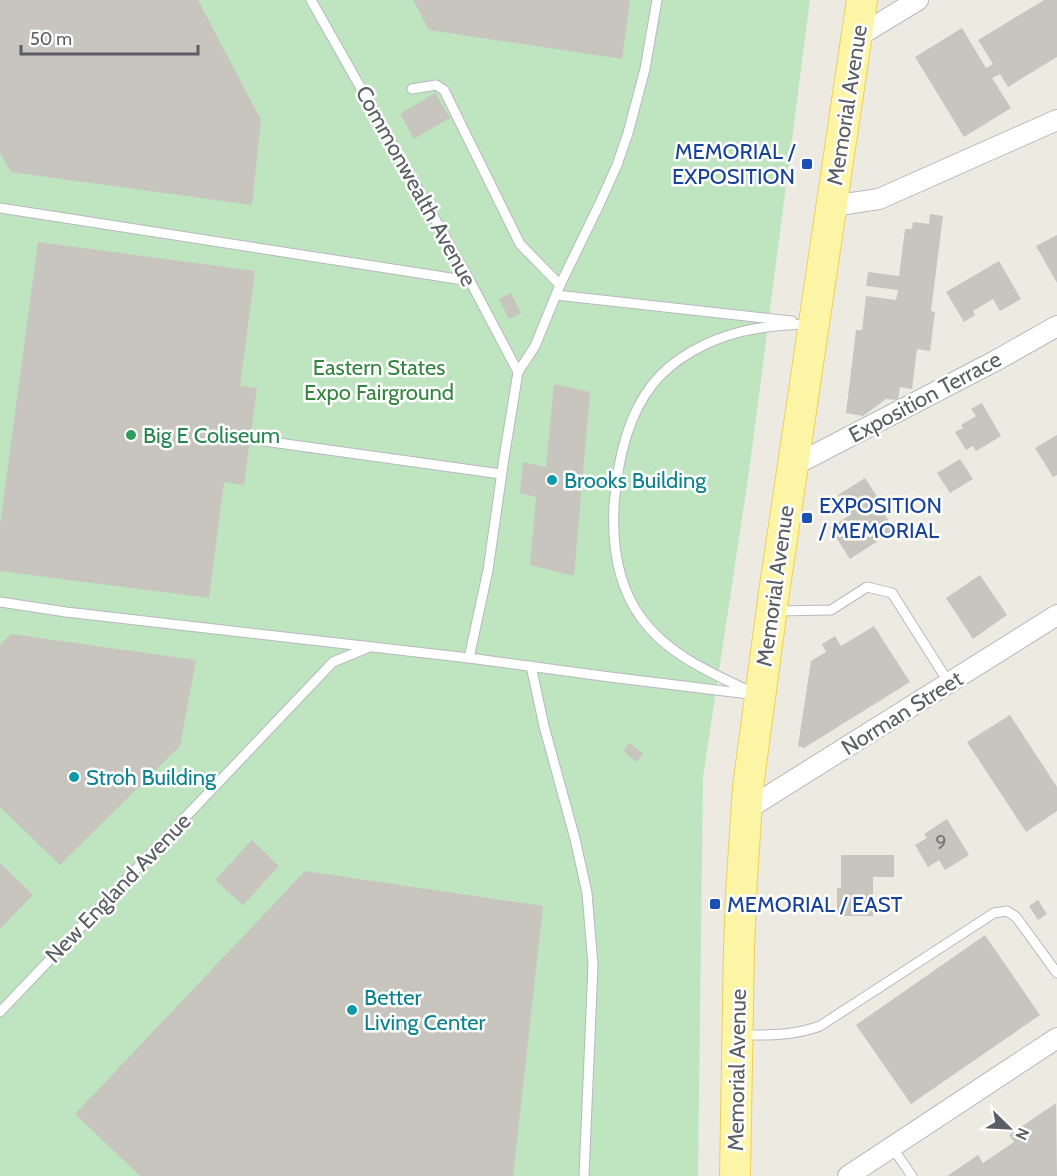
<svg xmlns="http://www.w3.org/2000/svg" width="1057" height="1176" viewBox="0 0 1057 1176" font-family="Cabin,sans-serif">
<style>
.green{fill:#bee4c0}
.building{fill:#c8c5bf}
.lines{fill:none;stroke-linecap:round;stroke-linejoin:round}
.lane-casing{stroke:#b7b9be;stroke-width:11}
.street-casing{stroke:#b7b9be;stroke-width:22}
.primary-casing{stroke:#eecf59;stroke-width:32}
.lane{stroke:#fff;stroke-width:9}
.street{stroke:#fff;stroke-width:20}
.primary{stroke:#fdf5a6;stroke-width:30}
.transit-dot{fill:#1a4fb4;stroke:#fff;stroke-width:2}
.leisure-dot{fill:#2e9e5b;stroke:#fff;stroke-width:2}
.culture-dot{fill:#0f9aa8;stroke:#fff;stroke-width:2}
.labels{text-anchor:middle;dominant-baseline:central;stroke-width:5;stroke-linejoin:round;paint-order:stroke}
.number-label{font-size:20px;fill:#767779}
.street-label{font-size:22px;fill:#5a5d62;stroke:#fff}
.transit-label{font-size:22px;fill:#164399;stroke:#fff;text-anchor:start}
.park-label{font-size:22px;fill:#368440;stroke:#fff}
.leisure-label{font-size:22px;fill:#27864d;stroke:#fff;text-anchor:start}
.culture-label{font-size:22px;fill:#0d838f;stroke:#fff;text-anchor:start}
</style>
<rect width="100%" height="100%" fill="#edebe1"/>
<polygon class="green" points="0,0 810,0 749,472 703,777 698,1176 0,1176"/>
<g class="building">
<polygon points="0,0 198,0 261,120 252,205 11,172 0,153"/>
<polygon points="413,0 630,0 622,59 429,30"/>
<polygon points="1044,0 1057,0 1057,57 1008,87 1000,74 992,78 1011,108 964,137 915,57 962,28 986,68 993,64 978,40"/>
<polygon points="435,93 450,118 414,139 400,114"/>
<polygon points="930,214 943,216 931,311 935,312 930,351 917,349 912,389 900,387 898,400 886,399 863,416 846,413 856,330 862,330 866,296 896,300 898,290 866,286 868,272 899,276 905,229 912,229 913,222 929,224"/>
<polygon points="1057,235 1057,283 1036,246"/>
<polygon points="38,242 255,271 240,386 257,388 244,485 224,482 209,598 0,571 0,525"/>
<polygon points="999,261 1021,299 1000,311 993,299 973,311 975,315 964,322 946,292"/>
<polygon points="511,293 521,313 509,319 499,299"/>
<polygon points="554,384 590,392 574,576 530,565 536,497 520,493 523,462 546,467"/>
<polygon points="982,403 1001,436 976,451 973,446 966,450 955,432 963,428 961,425 976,416 971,409"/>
<polygon points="1057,435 1057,475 1053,477 1035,448"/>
<polygon points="960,459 973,479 950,493 937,473"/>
<polygon points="865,478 878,498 875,500 895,530 850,559 830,528 850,515 838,495"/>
<polygon points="980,575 1007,615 973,639 946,598"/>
<polygon points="874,626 910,682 804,748 798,746 811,661 826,652 822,644 835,636 841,646"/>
<polygon points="11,634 196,660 180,746 60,865 0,807 0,645"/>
<polygon points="1010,715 1057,787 1057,811 1026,832 967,742"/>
<polygon points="629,743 643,754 637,762 623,751"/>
<polygon points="947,819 969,855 945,870 939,860 928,867 915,845 927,838 924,834"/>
<polygon points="252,840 279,866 243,905 215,880"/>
<polygon points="841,855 894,855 894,877 873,877 873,916 837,916 837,888 841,888"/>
<polygon points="0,863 33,895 0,929"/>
<polygon points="305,871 543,906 513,1176 140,1176 75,1114"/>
<polygon points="1038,900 1047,914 1038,920 1029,906"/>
<polygon points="985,935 1040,1015 911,1104 856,1025"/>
<polygon points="1056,1103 1057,1176 947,1176 978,1155 983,1163 1014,1142 1009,1135"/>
</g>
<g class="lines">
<defs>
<g id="lane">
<polyline points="311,0 470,281 518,372"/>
<polyline points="412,89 436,85 444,90 520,244 560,285"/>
<polyline points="0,208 470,281"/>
<polyline points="556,295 792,321"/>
<polyline points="264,441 501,474"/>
<polyline points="0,602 66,612 469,658 610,677 757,695"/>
<polyline points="777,611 831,610 867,587 892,593 949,683"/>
<polyline points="469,658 488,570 504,458 518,372 535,346 560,285 599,205 617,165 628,133 645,69 657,0"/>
<polyline points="531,666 544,726 575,839 587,893 593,965 584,1176"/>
<path d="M751 692C712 673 668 655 642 619 618 587 612 545 614 506 617 465 626 418 652 385 673 358 708 340 740 332 763 326 786 325 808 324"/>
<polyline points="0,1012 333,662 367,648"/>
<path d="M740 1035C769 1035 793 1036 820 1026L994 913 1007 911 1016 917 1057 973"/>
<polyline points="892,1147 912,1176"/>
</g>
<g id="street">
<polyline points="857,37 918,0"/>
<polyline points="832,206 879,199 1057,120"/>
<polyline points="793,466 997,360 1057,326"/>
<polyline points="746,810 1057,615"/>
<polyline points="848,1176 1057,1038"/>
</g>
<polyline id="primary" points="735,1176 739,949 741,894 748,787 774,593 862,0"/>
</defs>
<use href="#lane" class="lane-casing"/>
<use href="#street" class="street-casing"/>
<use href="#primary" class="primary-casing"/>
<use href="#lane" class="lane"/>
<use href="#street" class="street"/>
<use href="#primary" class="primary"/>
</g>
<g class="transit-dot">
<rect x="801" y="158" width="12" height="12" rx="3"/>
<rect x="801" y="512" width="12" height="12" rx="3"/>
<rect x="709" y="898" width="12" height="12" rx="3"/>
</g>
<circle class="leisure-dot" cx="131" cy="435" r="6"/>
<g class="culture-dot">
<circle cx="552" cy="480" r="6"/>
<circle cx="74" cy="777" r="6"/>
<circle cx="352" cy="1010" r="6"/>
</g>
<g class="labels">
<g class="number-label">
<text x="941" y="842">9</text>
</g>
<g class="street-label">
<text transform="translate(847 105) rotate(-81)">Memorial Avenue</text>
<text transform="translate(416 186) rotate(61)">Commonwealth Avenue</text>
<text transform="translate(925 397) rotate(-28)">Exposition Terrace</text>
<text transform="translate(775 586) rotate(-82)">Memorial Avenue</text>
<text transform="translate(902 713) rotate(-32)">Norman Street</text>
<text transform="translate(118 888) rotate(-46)">New England Avenue</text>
<text transform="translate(737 1070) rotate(-89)">Memorial Avenue</text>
</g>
<g class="transit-label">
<text x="795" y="151" text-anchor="end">MEMORIAL /<tspan x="795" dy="25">EXPOSITION</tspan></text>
<text x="819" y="505">EXPOSITION<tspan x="819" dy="25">/ MEMORIAL</tspan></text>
<text x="727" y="904">MEMORIAL / EAST</text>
</g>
<g class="park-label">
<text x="379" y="367">Eastern States<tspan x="379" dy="25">Expo Fairground</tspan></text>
</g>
<g class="leisure-label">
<text x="143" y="435">Big E Coliseum</text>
</g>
<g class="culture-label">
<text x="564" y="480">Brooks Building</text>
<text x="86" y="777">Stroh Building</text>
<text x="364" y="997">Better<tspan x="364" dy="25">Living Center</tspan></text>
</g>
</g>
<g transform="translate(1009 1128) rotate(114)" stroke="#ffffff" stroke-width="4.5" paint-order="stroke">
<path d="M0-4.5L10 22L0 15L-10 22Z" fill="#5a5d62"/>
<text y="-9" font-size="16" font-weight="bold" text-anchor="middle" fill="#5a5d62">N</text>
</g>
<path d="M21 45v9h177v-9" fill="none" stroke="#5a5d62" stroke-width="3"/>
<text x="30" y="45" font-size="18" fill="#5a5d62" stroke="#ffffff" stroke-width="4.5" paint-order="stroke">50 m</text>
</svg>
